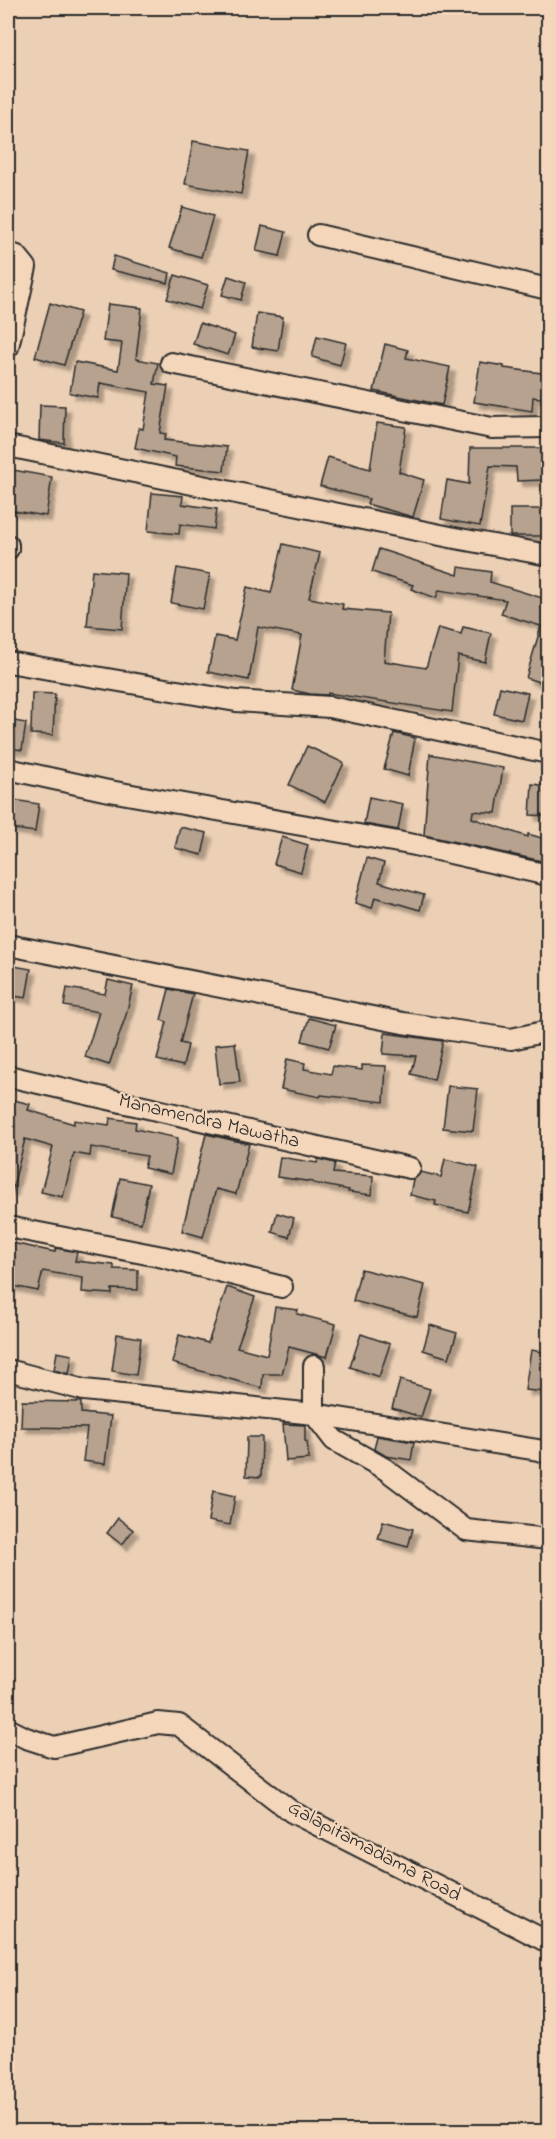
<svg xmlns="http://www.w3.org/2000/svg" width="556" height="2139" viewBox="0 0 556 2139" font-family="'Indie Flower',sans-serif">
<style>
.building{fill:#b6a28f;stroke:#2b2b2b;stroke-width:1.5;filter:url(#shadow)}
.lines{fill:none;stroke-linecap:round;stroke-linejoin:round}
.street-casing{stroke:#2b2b2b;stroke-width:24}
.street{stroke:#f4d7bb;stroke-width:20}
.labels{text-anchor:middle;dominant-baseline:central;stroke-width:4.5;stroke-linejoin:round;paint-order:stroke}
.street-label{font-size:20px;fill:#2b2b2b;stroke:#f4d7bb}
</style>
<defs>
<filter id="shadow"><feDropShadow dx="5.5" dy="5.5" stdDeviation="1.5" flood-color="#0004"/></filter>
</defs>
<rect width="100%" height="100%" fill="#ecd0b5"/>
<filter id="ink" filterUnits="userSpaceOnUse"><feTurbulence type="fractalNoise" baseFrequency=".0167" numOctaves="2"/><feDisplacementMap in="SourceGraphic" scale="12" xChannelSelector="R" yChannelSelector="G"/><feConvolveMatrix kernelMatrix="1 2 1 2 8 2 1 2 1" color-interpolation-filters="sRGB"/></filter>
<g filter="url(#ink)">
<g class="building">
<polygon points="193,141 249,151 241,194 185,184"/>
<polygon points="182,207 213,216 201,257 169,248"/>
<polygon points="262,226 286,232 280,256 256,251"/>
<polygon points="114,256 170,273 168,283 111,270"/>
<polygon points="175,275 208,285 200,309 167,299"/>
<polygon points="228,276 246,282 241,300 222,295"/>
<polygon points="50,303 80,312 64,365 35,357"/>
<polygon points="108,304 142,308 136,359 158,363 154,384 168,386 160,433 166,434 164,440 227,447 224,471 175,466 176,457 135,448 139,428 143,429 149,392 100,383 98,398 70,393 75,362 118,370 122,343 103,341"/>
<polygon points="257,313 283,317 278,351 252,347"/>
<polygon points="200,323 235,335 228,355 193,344"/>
<polygon points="317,336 346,343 340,365 312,357"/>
<polygon points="385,344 408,350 406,358 450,367 442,405 374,391"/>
<polygon points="480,362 504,366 504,368 549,374 549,399 533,397 532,411 474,402"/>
<polygon points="40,405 65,406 64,443 39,440"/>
<polygon points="377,423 406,427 399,472 424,480 413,517 367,504 369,499 320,486 328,457 370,469"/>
<polygon points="470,448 541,448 543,480 517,481 516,467 490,466 480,526 441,519 447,480 469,484"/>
<polygon points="13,470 52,477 46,516 8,510"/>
<polygon points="152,493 183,496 182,504 217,509 214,529 180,524 179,534 148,531"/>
<rect x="510" y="509" width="38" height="27"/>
<polygon points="283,544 320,553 309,598 343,604 342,609 388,613 384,661 426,668 438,628 461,634 463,627 491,633 485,662 458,656 452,712 328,693 328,695 310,694 292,690 302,635 258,627 249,680 208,672 215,636 235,640 247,587 271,593"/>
<polygon points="379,549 458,575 459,567 491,572 490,582 549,600 549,685 526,678 541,626 501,614 506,600 439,590 436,598 411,589 413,585 372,572"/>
<polygon points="177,568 210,574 203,609 171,603"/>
<polygon points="92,570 126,573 122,629 87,626"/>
<polygon points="500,687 528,693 522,720 494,714"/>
<polygon points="32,693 55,694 53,735 31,734"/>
<polygon points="8,720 26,723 22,750 8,748"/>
<polygon points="394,733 415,738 408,776 384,769"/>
<polygon points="307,746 344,763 325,802 289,785"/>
<polygon points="430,754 503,768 496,813 473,811 472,818 528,837 528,834 549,840 549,853 546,862 424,835"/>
<polygon points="532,784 549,786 549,816 530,815"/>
<polygon points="369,797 403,804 398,830 364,824"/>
<polygon points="8,799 39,804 35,832 8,828"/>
<polygon points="180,827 207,833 202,855 175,848"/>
<polygon points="282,837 308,845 301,872 274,864"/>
<polygon points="367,858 384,863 379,882 424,895 420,910 375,897 372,908 355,903"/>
<polygon points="8,965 31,969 26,998 8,995"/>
<polygon points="108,980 133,986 126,1015 109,1065 85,1057 99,1012 64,1006 67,988 105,994"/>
<polygon points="169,989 193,994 180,1043 188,1045 183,1066 157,1060 167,1022 161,1020"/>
<polygon points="309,1018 336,1025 329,1048 302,1041"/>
<polygon points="385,1033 443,1041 434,1080 411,1074 416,1056 383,1054"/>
<polygon points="235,1043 240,1082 219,1084 215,1045"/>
<polygon points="287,1059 305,1063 304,1069 331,1074 333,1066 362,1070 362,1065 386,1066 384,1102 321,1095 320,1097 281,1089"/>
<polygon points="448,1086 478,1089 473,1131 443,1128"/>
<polygon points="14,1100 30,1104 28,1110 74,1124 74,1120 109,1125 110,1118 136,1122 135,1129 178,1138 171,1174 144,1168 147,1156 91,1147 90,1156 74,1153 63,1197 41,1192 53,1147 25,1139 12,1191 8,1190 8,1122"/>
<polygon points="206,1134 249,1144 236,1194 216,1189 203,1237 182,1231"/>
<polygon points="280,1157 317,1163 318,1159 335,1163 333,1173 373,1176 372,1195 348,1192 349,1190 313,1183 313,1182 277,1177"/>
<polygon points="445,1159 478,1167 468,1212 435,1205 436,1201 410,1195 413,1179 421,1172 441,1177"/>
<polygon points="120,1178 149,1184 141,1223 112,1217"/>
<polygon points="277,1213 294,1218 289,1237 272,1232"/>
<polygon points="8,1242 55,1252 56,1248 77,1252 75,1261 114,1265 114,1269 138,1270 138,1290 112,1289 112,1294 82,1292 83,1278 43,1271 38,1291 8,1285"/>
<polygon points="361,1269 425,1285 417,1317 353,1301"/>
<polygon points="227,1287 255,1297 237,1347 267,1355 275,1307 298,1310 297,1314 336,1324 327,1357 289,1347 282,1374 263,1374 262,1388 172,1363 179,1335 208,1343"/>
<polygon points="430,1325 457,1333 449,1358 423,1350"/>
<polygon points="117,1334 141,1338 136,1375 112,1371"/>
<polygon points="361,1334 390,1344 379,1377 350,1367"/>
<polygon points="531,1350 549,1353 545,1392 525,1390"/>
<polygon points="57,1352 72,1355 69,1374 54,1370"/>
<polygon points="400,1380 430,1389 421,1417 392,1408"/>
<polygon points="22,1401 81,1402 81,1413 111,1416 105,1464 83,1461 87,1428 21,1427"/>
<polygon points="283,1424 305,1425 305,1441 307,1442 309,1459 286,1461"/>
<polygon points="377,1436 414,1442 411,1460 386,1456 374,1449"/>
<polygon points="247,1437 262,1437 261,1477 246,1476"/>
<polygon points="213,1491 235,1496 230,1525 208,1521"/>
<polygon points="118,1518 133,1530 122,1545 107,1533"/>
<polygon points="383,1521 413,1529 408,1547 378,1539"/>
</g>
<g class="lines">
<defs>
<g id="street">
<polyline points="318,235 548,289"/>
<polyline points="8,253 17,256 26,267 8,347"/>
<polyline points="171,363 492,428 548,427"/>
<polyline points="8,446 455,538 548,555"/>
<polyline points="8,545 8,549"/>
<polyline points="8,662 236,701 330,707 548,753"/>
<polyline points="8,769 104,790 415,845 548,875"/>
<polyline points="8,945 403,1023 511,1039 548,1031"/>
<polyline points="8,1076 410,1168"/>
<polyline points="8,1227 163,1257 282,1287"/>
<polyline points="314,1366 314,1414 334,1440 385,1469 466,1530 548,1539"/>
<polyline points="8,1370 84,1390 314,1414 538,1450 548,1453"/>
<polyline points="8,1729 26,1738 54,1747 158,1723 179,1725 292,1812 548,1942"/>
</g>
</defs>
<use href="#street" class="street-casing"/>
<use href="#street" class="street"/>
</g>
</g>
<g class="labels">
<g class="street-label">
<text transform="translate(209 1122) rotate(13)">Manamendra Mawatha</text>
<text transform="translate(374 1852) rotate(28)">Galapitamadama Road</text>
</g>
</g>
<rect width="556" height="2139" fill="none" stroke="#f4d7bb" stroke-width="30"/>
<rect x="15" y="15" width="526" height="2109" fill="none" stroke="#2b2b2b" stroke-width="2" filter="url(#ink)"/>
</svg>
